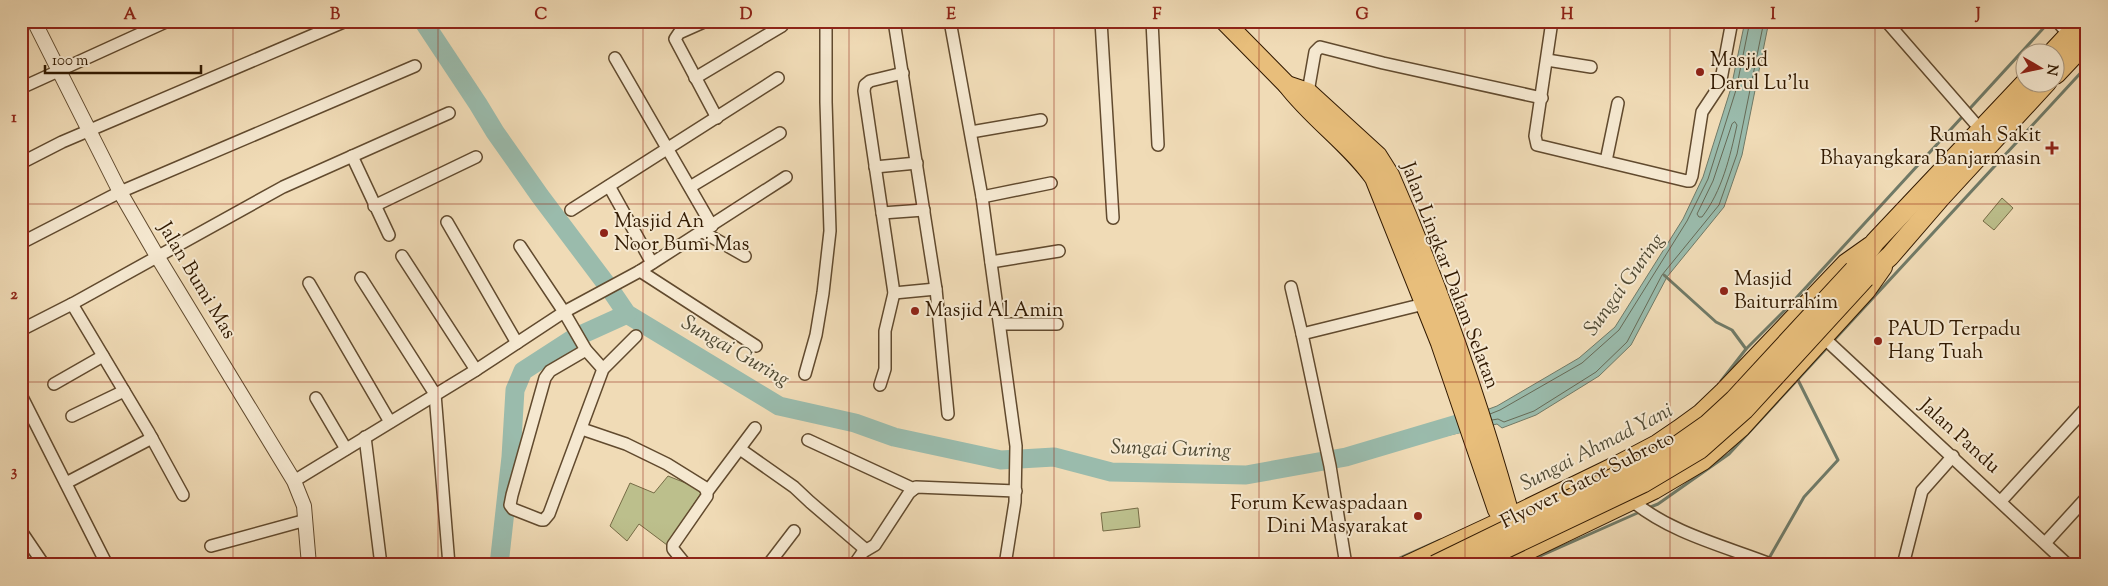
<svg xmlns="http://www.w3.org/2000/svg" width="2108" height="586" viewBox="0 0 2108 586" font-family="'Sorts Mill Goudy',serif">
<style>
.green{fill:#bcbf8c;stroke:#766c46}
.water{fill:#9abbac;stroke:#707a67}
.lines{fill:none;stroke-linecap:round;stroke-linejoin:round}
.shore{stroke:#666a56;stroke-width:1}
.stream{stroke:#707a67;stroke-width:3}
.river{stroke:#9abbac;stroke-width:19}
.minor-casing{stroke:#614a2e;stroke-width:14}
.tertiary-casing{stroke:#614a2e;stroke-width:16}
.primary-casing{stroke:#311900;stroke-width:20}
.trunk-casing{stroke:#311900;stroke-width:21}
.minor{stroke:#f5e8d0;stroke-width:11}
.tertiary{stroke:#f5e8d0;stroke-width:14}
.primary{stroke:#e8be7b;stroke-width:18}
.trunk{stroke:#e8be7b;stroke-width:19}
.trunk-bridge-casing{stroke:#311900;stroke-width:21;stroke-linecap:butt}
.trunk-bridge{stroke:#e8be7b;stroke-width:19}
.grid{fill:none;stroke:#8f2418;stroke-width:1;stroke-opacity:0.55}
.poi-dot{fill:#8f2418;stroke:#f5e8d0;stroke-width:2}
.labels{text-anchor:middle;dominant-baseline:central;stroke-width:4;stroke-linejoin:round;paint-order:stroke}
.poi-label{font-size:20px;fill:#311900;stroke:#f5e8d0;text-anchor:start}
.street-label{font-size:20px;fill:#311900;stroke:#f5e8d0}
.water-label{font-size:21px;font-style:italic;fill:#504a34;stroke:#f5e8d0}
.neatline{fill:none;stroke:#8f2418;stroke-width:2}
.grid-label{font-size:16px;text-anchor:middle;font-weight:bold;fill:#8f2418}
</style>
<rect width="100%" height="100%" fill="#f0dbb6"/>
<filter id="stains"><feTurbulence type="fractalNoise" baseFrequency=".004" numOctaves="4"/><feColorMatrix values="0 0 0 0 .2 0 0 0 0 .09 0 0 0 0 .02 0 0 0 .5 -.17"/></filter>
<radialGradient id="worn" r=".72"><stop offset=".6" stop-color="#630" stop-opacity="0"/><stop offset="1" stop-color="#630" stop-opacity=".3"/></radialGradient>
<g class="green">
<polygon points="2002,198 2013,208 1994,230 1983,221"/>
<polygon points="668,476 703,490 667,545 639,524 627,541 610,526 630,483 654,493"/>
<polygon points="1138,508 1140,527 1103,531 1101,513"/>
</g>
<polygon class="water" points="1745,21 1769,21 1742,155 1724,207 1667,277 1631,345 1599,376 1536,415 1502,428 1497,424 1437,438 1432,430 1497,406 1579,358 1615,327 1683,219 1703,177 1731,88"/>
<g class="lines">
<g class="shore">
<path d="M1735 122 1737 125C1730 157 1722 191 1702 217H1699L1697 214 1713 181 1732 124Z"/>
<polyline points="1490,414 1500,410 1582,363 1619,330 1687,221 1708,179 1736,90 1750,21"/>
<polyline points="1492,420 1498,419 1504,422 1534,411 1596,372 1627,342 1662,275 1719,205 1737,154 1764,21"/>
</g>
<g class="stream">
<polyline points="1664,275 1716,322 1732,330 1746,349"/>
<polyline points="1721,381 1746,349 1787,308 2050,21"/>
<polyline points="1648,508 1658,504 1729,454 2087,66"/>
<polyline points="1768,560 1804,497 1838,460 1798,380"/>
<polyline points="1529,561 1642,511"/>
<polyline points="1384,565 1440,540"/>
</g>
<g class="river">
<polyline points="423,21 478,104 495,132 540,196 610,289 627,314 779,406 855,423 894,437 1001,460 1054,457 1111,472 1246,475 1346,457 1457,424"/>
<polyline points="499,565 511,457 515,390 523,371 574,338 627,314"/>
</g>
<defs>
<g id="minor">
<polyline points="706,21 679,33 675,39 717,118"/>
<polyline points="894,21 936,289 948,414"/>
<polyline points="950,21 982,197 1016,446 1015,502 1005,565"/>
<polyline points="1101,21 1113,218"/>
<polyline points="1152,21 1158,145"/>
<polyline points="1552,21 1535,136 1537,145 1687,181 1690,181 1692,176 1702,112 1720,85 1732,21"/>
<polyline points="1886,21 1980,129"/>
<polyline points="2057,21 2069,35"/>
<polyline points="615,58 712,226"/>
<polyline points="1547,60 1591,67"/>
<polyline points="695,78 782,26"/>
<polyline points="21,88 168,21"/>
<polyline points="1308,92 1315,52 1320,47 1383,63 1542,98"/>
<polyline points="971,132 1041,120"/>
<polyline points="352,156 389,235"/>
<polyline points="1606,161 1618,103"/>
<polyline points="21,163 62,142 346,21"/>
<polyline points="875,167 917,163"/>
<polyline points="609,186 652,263"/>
<polyline points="690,187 780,133"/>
<polyline points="982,197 1051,183"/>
<polyline points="374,206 476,157"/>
<polyline points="571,210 778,78"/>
<polyline points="882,213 924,210"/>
<polyline points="447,222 517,343"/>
<polyline points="703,232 745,256"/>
<polyline points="21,243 120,192 415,66"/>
<polyline points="520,246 564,312 586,350 603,369"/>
<polyline points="402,256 476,370"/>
<polyline points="991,262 1059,251"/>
<polyline points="640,271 756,346"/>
<polyline points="361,278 435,394 449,565"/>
<polyline points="309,283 390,422"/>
<polyline points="1291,287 1302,334"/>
<polyline points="894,293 936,289"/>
<polyline points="72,304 148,431 183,495"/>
<polyline points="1000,324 1057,324"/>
<polyline points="21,330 72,304 283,187 449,113"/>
<polyline points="1824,338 2068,565"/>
<polyline points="586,350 550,371 545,378 512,495 510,505 513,509 541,520 544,520 549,514 603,369 636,336"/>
<polyline points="805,374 816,335 823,293 830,231 826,102 826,21"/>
<polyline points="54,384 103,356"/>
<polyline points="880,385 885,369 885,331 894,293 864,91 865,85 870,81 903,73"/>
<polyline points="21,395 107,565"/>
<polyline points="316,398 346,449"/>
<polyline points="72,416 124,391"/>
<polyline points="582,429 626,444 667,464 704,487 707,492"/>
<polyline points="365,437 381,565"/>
<polyline points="808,440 914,489"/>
<polyline points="740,449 794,487 810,502 866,550"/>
<polyline points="294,481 476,370 564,312 640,271 786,177"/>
<polyline points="66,483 152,438"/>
<path d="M1631 500C1672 534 1725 546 1773 565"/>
<polyline points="2001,501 2087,407"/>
<polyline points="21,531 44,565"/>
<polyline points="2046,542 2087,497"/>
<polyline points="211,546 306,520"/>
<polyline points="686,565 673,549 673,545 707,496 707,492 755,428"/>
<polyline points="768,565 794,531"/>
<polyline points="854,565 863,552 875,545 909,493 916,487 1016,491"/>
<polyline points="1346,565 1330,466 1302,334 1424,304"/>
<polyline points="1903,565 1922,491 1953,456"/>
</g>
<polyline id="tertiary" points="34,21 120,192 157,256 294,481 304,506 309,565"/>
<g id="primary">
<path d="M1224 21 1287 85 1308 92 1378 156 1390 175C1438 284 1477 397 1509 511L1506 519"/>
<path d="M1287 85C1313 119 1349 143 1374 178L1440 343 1497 510"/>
<polyline points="1511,531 1525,565"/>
<polyline points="1407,565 1506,519 1619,464 1657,444 1679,429 1701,413 1724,391 1846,263 1870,246"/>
<polyline points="1498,565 1654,490 1703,461 1741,428 1866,291 1883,267"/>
</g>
<g id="trunk">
<polyline points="2053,52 2082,21"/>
<polyline points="2056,74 2087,41"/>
<polyline points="1854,270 1875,242 2026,82"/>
<polyline points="1865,278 1890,256 1941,197 2047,82"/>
</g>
</defs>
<use href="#minor" class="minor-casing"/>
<use href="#tertiary" class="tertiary-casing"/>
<use href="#primary" class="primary-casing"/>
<use href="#trunk" class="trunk-casing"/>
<use href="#minor" class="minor"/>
<use href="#tertiary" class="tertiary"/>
<use href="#primary" class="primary"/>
<use href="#trunk" class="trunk"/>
<defs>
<g id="trunk-bridge">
<polyline points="1435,565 1671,450 1708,424 1734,400 1854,270"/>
<polyline points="1471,565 1643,483 1700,449 1744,410 1865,278"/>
</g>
</defs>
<use href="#trunk-bridge" class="trunk-bridge-casing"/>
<use href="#trunk-bridge" class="trunk-bridge"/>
</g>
<path class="grid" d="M233 21V565M438 21V565M643 21V565M849 21V565M1054 21V565M1259 21V565M1465 21V565M1670 21V565M1875 21V565M21 204H2087M21 382H2087"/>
<g class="poi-dot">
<circle cx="1700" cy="72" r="5"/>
<path d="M2049.5 140.5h5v5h5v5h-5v5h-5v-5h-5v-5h5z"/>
<circle cx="604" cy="233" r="5"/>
<circle cx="1724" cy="291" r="5"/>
<circle cx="915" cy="311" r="5"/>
<circle cx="1878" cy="341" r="5"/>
<circle cx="1418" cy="516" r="5"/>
</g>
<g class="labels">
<g class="poi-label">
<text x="1710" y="61">Masjid<tspan x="1710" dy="23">Darul Lu'lu</tspan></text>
<text x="2041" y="136" text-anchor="end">Rumah Sakit<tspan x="2041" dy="23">Bhayangkara Banjarmasin</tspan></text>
<text x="614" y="222">Masjid An<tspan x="614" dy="23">Noor Bumi Mas</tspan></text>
<text x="1734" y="280">Masjid<tspan x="1734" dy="23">Baiturrahim</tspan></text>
<text x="925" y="311">Masjid Al Amin</text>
<text x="1888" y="330">PAUD Terpadu<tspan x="1888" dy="23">Hang Tuah</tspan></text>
<text x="1408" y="504" text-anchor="end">Forum Kewaspadaan<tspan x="1408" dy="23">Dini Masyarakat</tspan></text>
</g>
<g class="street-label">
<text transform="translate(1449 276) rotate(69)">Jalan Lingkar Dalam Selatan</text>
<text transform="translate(196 281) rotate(59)">Jalan Bumi Mas</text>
<text transform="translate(1959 437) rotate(42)">Jalan Pandu</text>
<text transform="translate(1588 481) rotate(-27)">Flyover Gatot Subroto</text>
</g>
<g class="water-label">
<text transform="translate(1625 285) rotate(-54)">Sungai Guring</text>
<text transform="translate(735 352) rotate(30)">Sungai Guring</text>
<text transform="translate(1597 448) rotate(-27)">Sungai Ahmad Yani</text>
<text transform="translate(1171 450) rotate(2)">Sungai Guring</text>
</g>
</g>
<rect width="2108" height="586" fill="none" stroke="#f0dbb6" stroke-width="55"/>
<g transform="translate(2040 68) rotate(99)"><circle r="24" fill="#f5e8d0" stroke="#a7957d"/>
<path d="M0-4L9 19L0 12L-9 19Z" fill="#8f2418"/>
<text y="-8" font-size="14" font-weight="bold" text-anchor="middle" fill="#311900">N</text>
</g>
<path d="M45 65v8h156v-8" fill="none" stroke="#311900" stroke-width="2.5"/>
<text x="52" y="65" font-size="15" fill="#311900" stroke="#f5e8d0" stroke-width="4" paint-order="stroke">100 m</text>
<rect x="28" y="28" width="2052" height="530" class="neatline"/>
<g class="grid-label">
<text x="130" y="19">A</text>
<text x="335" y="19">B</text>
<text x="541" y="19">C</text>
<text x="746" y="19">D</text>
<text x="951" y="19">E</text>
<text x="1157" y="19">F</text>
<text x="1362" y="19">G</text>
<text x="1567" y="19">H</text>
<text x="1773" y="19">I</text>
<text x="1978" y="19">J</text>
<text x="14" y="122">1</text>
<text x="14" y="299">2</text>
<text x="14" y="476">3</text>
</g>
<rect width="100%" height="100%" filter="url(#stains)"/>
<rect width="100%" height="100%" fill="url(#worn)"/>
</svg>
